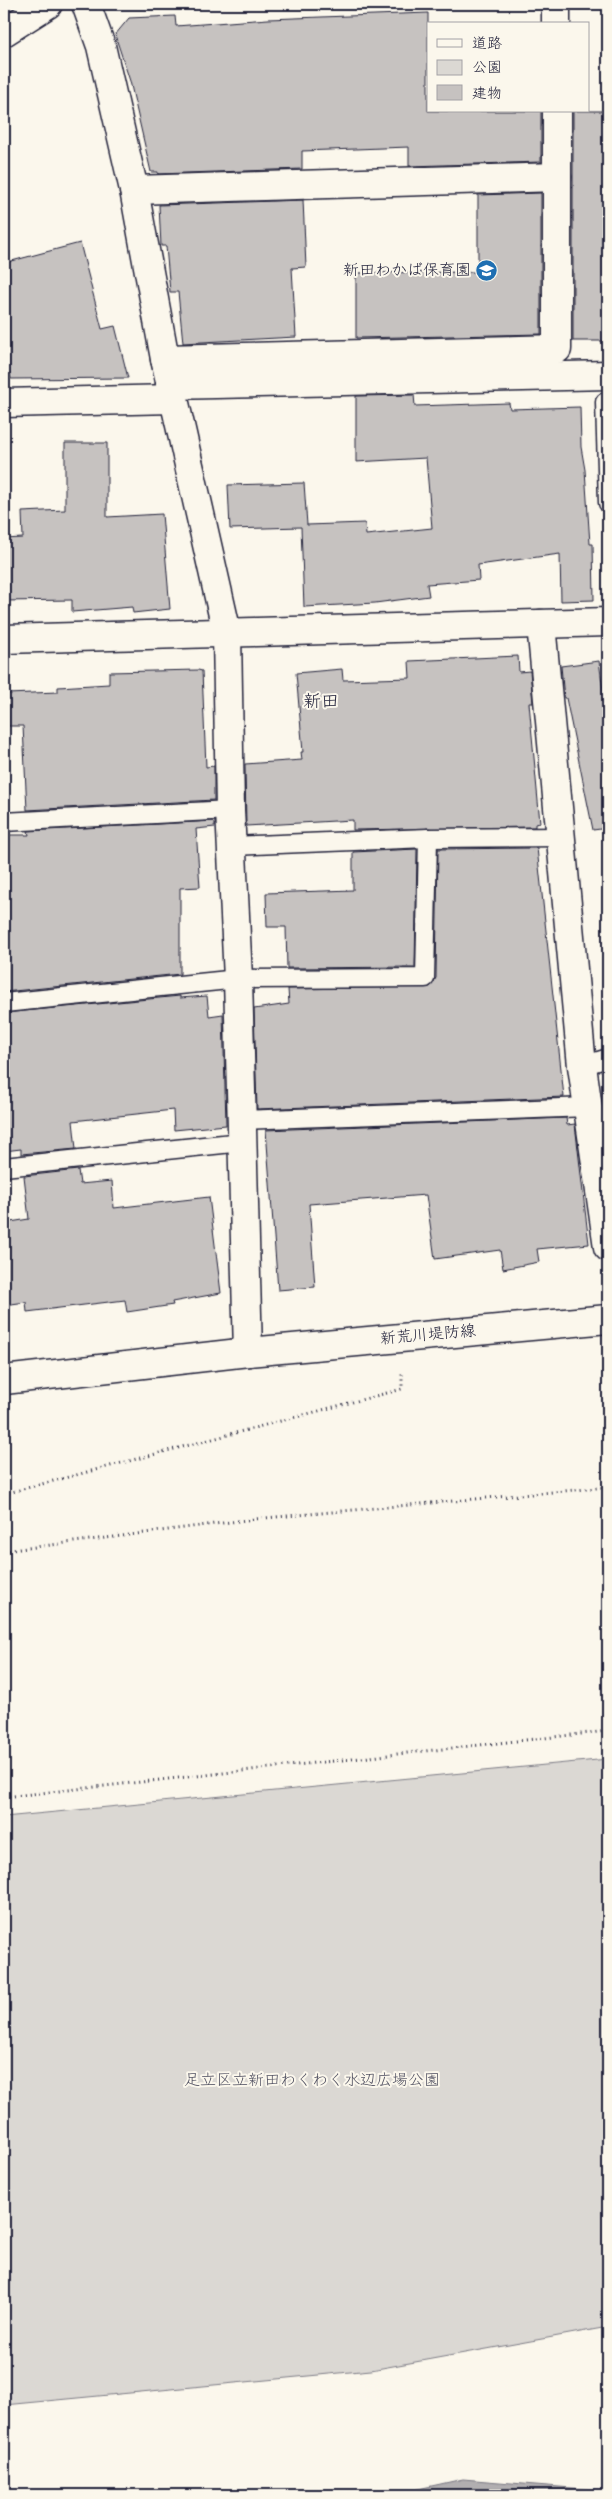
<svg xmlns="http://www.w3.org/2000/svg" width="612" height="2499" viewBox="0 0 612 2499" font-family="Dekko,'Klee One',sans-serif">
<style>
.green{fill:#dbd8d3;stroke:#7e7d87}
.water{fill:#b1aeb0;stroke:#787681}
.building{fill:#c6c2c0;stroke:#22223b}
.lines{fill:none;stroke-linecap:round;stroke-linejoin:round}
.lane-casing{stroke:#22223b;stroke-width:21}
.street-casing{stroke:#22223b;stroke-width:31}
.secondary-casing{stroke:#22223b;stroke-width:31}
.path{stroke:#22223b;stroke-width:3;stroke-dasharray:1 4;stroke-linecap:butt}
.lane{stroke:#fbf7ec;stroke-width:18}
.street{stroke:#fbf7ec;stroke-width:28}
.secondary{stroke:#fbf7ec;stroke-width:28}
.labels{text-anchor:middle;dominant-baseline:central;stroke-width:4;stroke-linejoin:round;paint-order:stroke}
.poi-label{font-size:16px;fill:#22223b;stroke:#fbf7ec;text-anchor:end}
.street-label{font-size:16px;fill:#22223b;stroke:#fbf7ec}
.park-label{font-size:16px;fill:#505061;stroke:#fbf7ec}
.neighbourhood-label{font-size:18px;fill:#22223b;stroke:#fbf7ec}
</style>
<rect width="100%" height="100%" fill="#fbf7ec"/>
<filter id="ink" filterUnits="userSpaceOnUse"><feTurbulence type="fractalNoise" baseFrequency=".02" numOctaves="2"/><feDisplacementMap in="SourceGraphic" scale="10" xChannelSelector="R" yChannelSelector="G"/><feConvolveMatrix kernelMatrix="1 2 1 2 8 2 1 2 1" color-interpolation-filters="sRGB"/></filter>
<g filter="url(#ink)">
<polygon class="green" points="608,1759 608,2327 371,2370 4,2405 4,1817"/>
<polygon class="water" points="463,2479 608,2491 608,2495 391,2495"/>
<g class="building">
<polygon points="428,13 428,111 541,111 541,162 409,166 409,147 302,151 302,169 158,174 158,172 151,172 130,81 115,35 129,18 175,16 176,26 268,19"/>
<rect x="573" y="111" width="35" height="230"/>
<polygon points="541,193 541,334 356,338 356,273 478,272 478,195"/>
<polygon points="303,200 306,267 292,268 296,337 183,343 178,292 170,292 166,246 161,246 159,205"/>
<polygon points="80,243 102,329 115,326 128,378 11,379 4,348 4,263"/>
<polygon points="414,395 415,406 509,403 510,409 580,407 581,447 585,470 590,544 593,544 594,600 561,601 560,554 478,565 479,580 427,584 429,596 375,603 304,607 301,527 230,529 228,485 304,483 307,525 365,523 366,535 432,528 426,458 356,462 356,396"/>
<polygon points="65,443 107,443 107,517 162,514 170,609 133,613 132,607 72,612 72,600 4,601 4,539 23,538 22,512 65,510"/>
<polygon points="518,656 519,672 530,671 533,703 529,703 540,823 535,824 535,827 353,830 353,820 246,826 245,764 302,760 301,752 303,752 296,673 342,669 343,680 410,678 409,661"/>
<polygon points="599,661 605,705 608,704 608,828 593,830 566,698 564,698 561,666"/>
<polygon points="198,670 202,671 206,767 214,766 214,800 27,810 23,726 8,726 7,694 58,692 58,687 109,684 109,672"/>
<polygon points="215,821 215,827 196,829 200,887 180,888 180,974 4,992 4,835 29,835 28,831"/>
<polygon points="537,848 564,1097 257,1109 254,1009 289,1004 288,989 430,987 436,978 438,849"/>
<polygon points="417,849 415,967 287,968 286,927 267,927 266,893 353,890 353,852"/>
<polygon points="180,996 180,998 207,996 209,1016 223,1014 226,1125 174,1130 173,1110 73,1121 76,1149 21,1154 21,1149 4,1151 4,1013"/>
<polygon points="566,1118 567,1125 575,1124 589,1244 537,1249 539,1262 503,1269 500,1250 435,1259 426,1195 309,1204 315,1287 278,1290 266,1130"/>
<polygon points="78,1170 80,1184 112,1181 114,1208 209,1197 221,1293 172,1302 173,1305 127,1312 125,1300 27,1312 26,1302 4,1305 4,1223 29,1219 24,1176"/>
</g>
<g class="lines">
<defs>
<g id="lane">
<polyline points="608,402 605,402 608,503"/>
<polyline points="4,822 230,810"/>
<polyline points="232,846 428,838 561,837"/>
<polyline points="4,1003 238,979 425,978 428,838"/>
<polyline points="582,1066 608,1058"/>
<polyline points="242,1120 588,1107"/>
<polyline points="4,1167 242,1142"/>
</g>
<g id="street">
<polyline points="86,4 101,46 134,190 165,359 227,633 230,810 238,979 248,1352"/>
<polyline points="556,4 556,24"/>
<polyline points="134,190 557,177"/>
<polyline points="165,359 557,349 557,111"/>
<polyline points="170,385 608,375"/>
<polyline points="4,403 174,399"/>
<polyline points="541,624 582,1066 608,1247"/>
<polyline points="4,639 608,622"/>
</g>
<g id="secondary">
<polyline points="4,32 48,4"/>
<polyline points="4,1380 248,1352 608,1319"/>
</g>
</defs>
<use href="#lane" class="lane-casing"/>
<use href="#street" class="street-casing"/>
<use href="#secondary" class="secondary-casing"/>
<g class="path">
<polyline points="4,1494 402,1389 402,1374"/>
<polyline points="4,1551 254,1519 608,1487"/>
<polyline points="4,1797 608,1731"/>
</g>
<use href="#lane" class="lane"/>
<use href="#street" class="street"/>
<use href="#secondary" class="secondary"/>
</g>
</g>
<defs>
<symbol id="school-disc" viewBox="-11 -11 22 22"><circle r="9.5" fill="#1f6fb2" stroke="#fbf7ec"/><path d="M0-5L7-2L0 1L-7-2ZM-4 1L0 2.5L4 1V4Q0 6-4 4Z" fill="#fff"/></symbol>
</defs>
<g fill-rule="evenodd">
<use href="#school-disc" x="474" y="258" width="25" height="25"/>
</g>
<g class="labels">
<g class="poi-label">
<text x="471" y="271">新田わかば保育園</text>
</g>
<g class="street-label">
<text transform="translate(428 1336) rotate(-5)">新荒川堤防線</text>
</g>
<g class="park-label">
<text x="312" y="2081">足立区立新田わくわく水辺広場公園</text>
</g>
<g class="neighbourhood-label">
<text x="321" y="703">新田</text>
</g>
</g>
<rect width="612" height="2499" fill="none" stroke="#fbf7ec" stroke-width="20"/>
<rect x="10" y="10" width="592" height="2479" fill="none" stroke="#22223b" stroke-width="2" filter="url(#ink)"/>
<rect x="427" y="22" width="162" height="90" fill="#fbf7ec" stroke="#a4a2a5"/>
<rect x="437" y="39" width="25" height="8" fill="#fbf7ec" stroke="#a4a2a5"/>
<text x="472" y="48" font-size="15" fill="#22223b">道路</text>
<rect x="437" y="60" width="25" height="15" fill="#dbd8d3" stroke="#a4a2a5"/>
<text x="472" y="72" font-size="15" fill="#22223b">公園</text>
<rect x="437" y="85" width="25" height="15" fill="#c6c2c0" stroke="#a4a2a5"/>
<text x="472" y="98" font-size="15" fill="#22223b">建物</text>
</svg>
